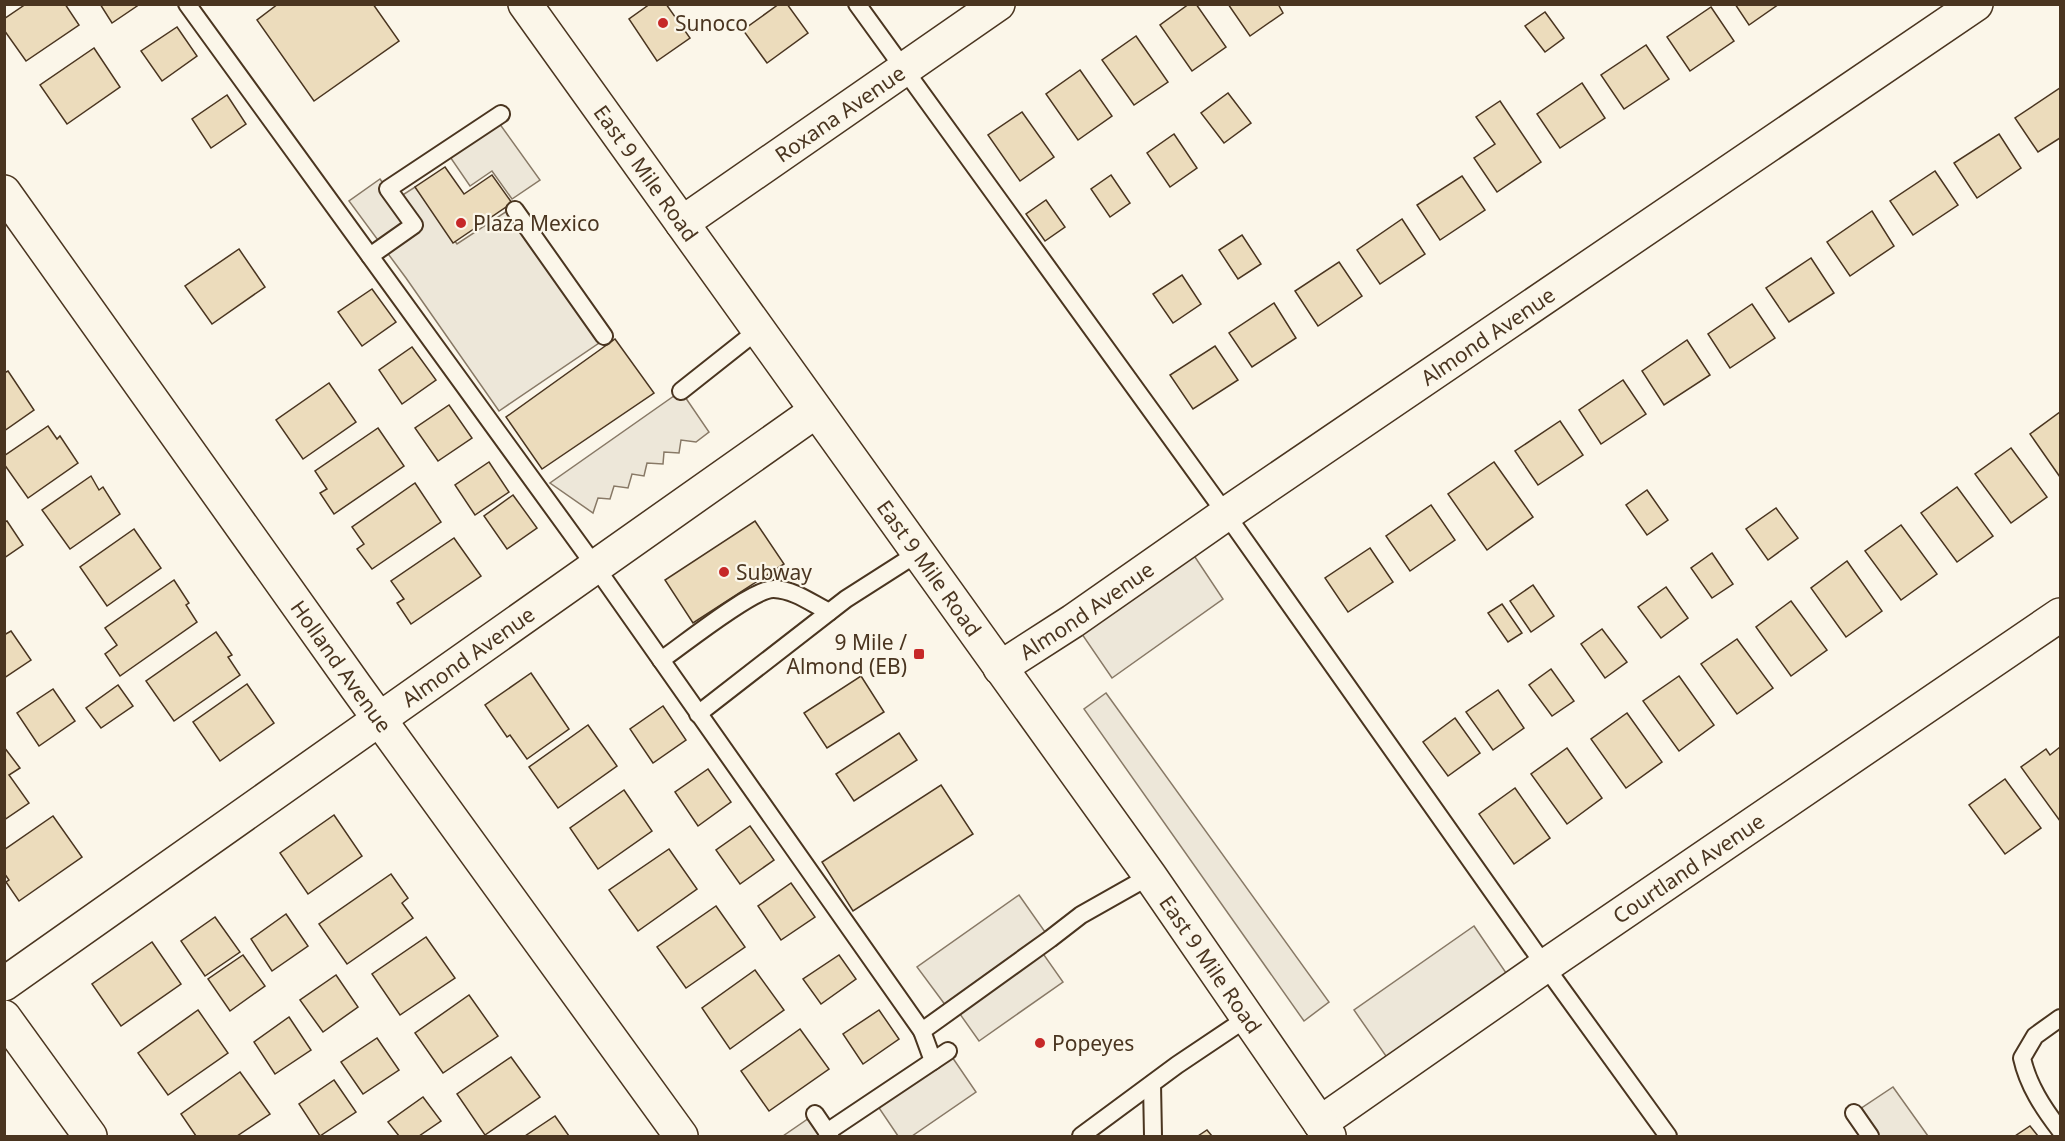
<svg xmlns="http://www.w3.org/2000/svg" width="2065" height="1141" viewBox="0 0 2065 1141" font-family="'Noto Sans',sans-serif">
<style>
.parking{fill:#ede7d9;stroke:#887966;stroke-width:1.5}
.building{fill:#ecdcbc;stroke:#4a3520;stroke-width:1.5}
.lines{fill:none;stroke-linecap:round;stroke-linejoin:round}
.service-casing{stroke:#4a3520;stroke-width:20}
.minor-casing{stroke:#4a3520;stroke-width:36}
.secondary-casing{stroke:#4a3520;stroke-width:36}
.service{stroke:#fbf6e9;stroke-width:16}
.minor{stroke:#fbf6e9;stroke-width:33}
.secondary{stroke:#fbf6e9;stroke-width:33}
.poi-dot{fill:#c62828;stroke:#fbf6e9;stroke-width:2}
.labels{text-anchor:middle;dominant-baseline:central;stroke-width:4.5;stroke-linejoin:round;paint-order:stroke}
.poi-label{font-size:21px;fill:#4a3520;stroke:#fbf6e9;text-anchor:start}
.street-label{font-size:21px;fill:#4a3520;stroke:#fbf6e9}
</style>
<rect width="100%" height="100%" fill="#fbf6e9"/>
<g class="parking">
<polygon points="494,116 540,180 512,199 492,171 470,186 446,151"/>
<polygon points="380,179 395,200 415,187 457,244 507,211 599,343 499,411 406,278 349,201"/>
<polygon points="681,391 709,432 696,442 681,440 679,453 664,452 663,464 647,463 644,476 632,474 628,488 614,486 610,499 598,498 593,513 550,483"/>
<polygon points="1185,542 1223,599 1112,678 1073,621"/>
<polygon points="1106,693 1329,1002 1304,1021 1084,709"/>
<polygon points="1019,895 1050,939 1039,948 1063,982 979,1041 955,1007 949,1010 917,967"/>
<polygon points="1474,926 1515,986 1395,1069 1354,1010"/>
<polygon points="948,1051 976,1092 912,1136 898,1136 875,1102"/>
<polygon points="1893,1087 1928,1136 1870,1136 1854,1113"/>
<polygon points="815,1114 831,1136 783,1136"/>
</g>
<g class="building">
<polygon points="26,4 65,4 79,25 26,61 4,30 4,19"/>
<polygon points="100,4 140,4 112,23"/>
<polygon points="278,4 373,4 399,41 314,101 257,20"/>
<polygon points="650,4 666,4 690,38 657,61 629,19"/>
<polygon points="779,4 787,4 808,33 767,63 743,30"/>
<polygon points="1189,4 1196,4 1226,47 1192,71 1160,25"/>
<polygon points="1228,4 1278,4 1283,13 1250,36"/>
<polygon points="1735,4 1779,4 1749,25"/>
<polygon points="1711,7 1734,41 1690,71 1667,37"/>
<polygon points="1545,12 1564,38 1545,52 1525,26"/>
<polygon points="177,27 197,56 162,81 141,51"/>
<polygon points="1136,36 1168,82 1134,105 1102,60"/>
<polygon points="1646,45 1669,79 1624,109 1601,75"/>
<polygon points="94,48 120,87 67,124 40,85"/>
<polygon points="1080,70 1112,116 1078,140 1046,94"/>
<polygon points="1582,83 1605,118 1560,148 1537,114"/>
<polygon points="2060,88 2060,138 2038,152 2015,118"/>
<polygon points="1228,93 1251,123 1224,143 1201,113"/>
<polygon points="227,95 246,124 211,148 192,119"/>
<polygon points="1500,101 1541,162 1497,192 1474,158 1495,144 1476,117"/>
<polygon points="1022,112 1054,157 1020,181 988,135"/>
<polygon points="1174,134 1197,168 1170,187 1147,153"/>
<polygon points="1999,134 2021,168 1977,198 1954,163"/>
<polygon points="445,167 464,194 492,175 512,203 453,243 415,187"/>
<polygon points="1935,171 1958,205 1913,235 1890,201"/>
<polygon points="1111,175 1130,203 1110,217 1091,189"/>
<polygon points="1462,176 1485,210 1440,240 1417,205"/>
<polygon points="1046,200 1065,227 1045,241 1026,214"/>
<polygon points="1872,211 1894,246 1850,276 1827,242"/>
<polygon points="1402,219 1425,254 1380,284 1357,250"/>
<polygon points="1242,235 1261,264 1238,279 1219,250"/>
<polygon points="239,249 265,287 212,324 185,286"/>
<polygon points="1811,258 1834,293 1789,322 1766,288"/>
<polygon points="1339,262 1362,296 1318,326 1295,291"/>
<polygon points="1182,275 1201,304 1173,323 1153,294"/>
<polygon points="372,289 396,322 362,346 338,312"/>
<polygon points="1274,303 1296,338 1252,367 1229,333"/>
<polygon points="1752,304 1775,338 1730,368 1708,334"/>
<polygon points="615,339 654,393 542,469 506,417"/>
<polygon points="1687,340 1710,375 1664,405 1642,371"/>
<polygon points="1215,346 1238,380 1193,409 1170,375"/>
<polygon points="412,347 436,380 402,404 379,370"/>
<polygon points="8,371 34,410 4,431 4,373"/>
<polygon points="1623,380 1646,414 1601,444 1579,410"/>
<polygon points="329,383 356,422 303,459 276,420"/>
<polygon points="449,405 472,438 438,461 415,428"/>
<polygon points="2060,412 2060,477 2030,434"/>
<polygon points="1560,421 1583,455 1538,485 1515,451"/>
<polygon points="48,426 57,439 60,436 78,463 28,498 4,464 4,456"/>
<polygon points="378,428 404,466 334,514 320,493 327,489 315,471"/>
<polygon points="2011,448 2047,497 2011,523 1975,474"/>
<polygon points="489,462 509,492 475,515 455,485"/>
<polygon points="1494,462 1533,517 1487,550 1448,494"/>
<polygon points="91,476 99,490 103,487 120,514 70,549 42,510"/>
<polygon points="415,483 441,522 372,569 357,549 364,544 352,527"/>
<polygon points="1957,487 1993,536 1957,562 1921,513"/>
<polygon points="1647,490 1668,520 1647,535 1626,505"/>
<polygon points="513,495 537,528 507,549 484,516"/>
<polygon points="1431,505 1455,540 1410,571 1386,536"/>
<polygon points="1776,508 1798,538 1768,560 1746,529"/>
<polygon points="7,521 23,545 4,558 4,522"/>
<polygon points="755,521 784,564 693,623 665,580"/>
<polygon points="1901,525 1937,574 1901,600 1865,551"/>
<polygon points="134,529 161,568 107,606 80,567"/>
<polygon points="454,538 481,576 411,624 397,603 404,599 391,581"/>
<polygon points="1370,548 1393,582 1348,612 1325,578"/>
<polygon points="1712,553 1733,584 1712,598 1691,568"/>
<polygon points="1847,561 1882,611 1846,637 1811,588"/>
<polygon points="174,580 189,603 186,605 197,622 120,676 105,654 117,645 105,628"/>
<polygon points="1533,585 1554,616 1531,632 1510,601"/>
<polygon points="1666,587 1688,618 1661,638 1638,607"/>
<polygon points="1791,601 1827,650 1791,676 1756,627"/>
<polygon points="1502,604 1522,633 1508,642 1488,613"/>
<polygon points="1602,629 1627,662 1605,678 1581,644"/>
<polygon points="11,631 31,660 4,678 4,635"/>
<polygon points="216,632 232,655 228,657 240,675 174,721 146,681"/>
<polygon points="1737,639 1773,688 1737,714 1701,664"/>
<polygon points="1551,669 1574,701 1552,716 1529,685"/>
<polygon points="531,673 569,729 527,759 510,735 507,737 485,705"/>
<polygon points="861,676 884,712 827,748 804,713"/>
<polygon points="1679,676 1714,725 1679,751 1643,701"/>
<polygon points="247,684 274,723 220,761 193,722"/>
<polygon points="118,685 133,706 101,728 86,708"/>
<polygon points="53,689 75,721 39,746 17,713"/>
<polygon points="1498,690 1524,728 1493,750 1466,712"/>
<polygon points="663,706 686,740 653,763 630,729"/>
<polygon points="1627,713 1662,762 1626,788 1591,739"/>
<polygon points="1455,718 1480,753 1448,776 1423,742"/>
<polygon points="588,725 617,766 558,808 529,767"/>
<polygon points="899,733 917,760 854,801 836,774"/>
<polygon points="4,747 20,768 9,775 29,803 4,820"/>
<polygon points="2060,747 2060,821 2021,767 2046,749 2050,755"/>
<polygon points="1567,748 1602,798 1567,824 1531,774"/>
<polygon points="708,769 731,802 698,826 675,792"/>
<polygon points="2005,779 2041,828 2005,854 1969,805"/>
<polygon points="941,785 973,834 853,911 822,862"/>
<polygon points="1515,788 1550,838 1514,864 1479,814"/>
<polygon points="624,790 652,831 598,869 570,828"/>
<polygon points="334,815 362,856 308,894 280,853"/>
<polygon points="53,816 82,857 19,901 6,882 9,880 4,873 4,850"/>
<polygon points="750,826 774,860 740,884 716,850"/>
<polygon points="669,849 697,889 638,931 609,890"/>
<polygon points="391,874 408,898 402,903 413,918 347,964 319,924"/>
<polygon points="791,883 815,917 781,940 758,906"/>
<polygon points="716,906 745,947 686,988 657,947"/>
<polygon points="286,914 308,946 272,971 251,939"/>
<polygon points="215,917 240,952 205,976 181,941"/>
<polygon points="426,937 455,978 400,1015 372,974"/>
<polygon points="152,942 181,984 121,1026 92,984"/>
<polygon points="243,955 265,986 230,1011 208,979"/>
<polygon points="839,955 856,979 821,1004 803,979"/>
<polygon points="755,970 784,1010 730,1049 702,1008"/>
<polygon points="336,975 358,1007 323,1032 300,1000"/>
<polygon points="469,995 498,1036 443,1073 415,1033"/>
<polygon points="198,1010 228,1053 168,1095 138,1053"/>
<polygon points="879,1010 899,1039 863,1064 843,1034"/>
<polygon points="289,1017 311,1050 275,1074 254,1042"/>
<polygon points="800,1029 829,1069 769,1111 741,1071"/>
<polygon points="377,1038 399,1070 363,1094 341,1062"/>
<polygon points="511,1057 540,1097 485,1135 457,1094"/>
<polygon points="240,1072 270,1114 237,1136 196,1136 181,1114"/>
<polygon points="334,1080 356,1112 320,1136 299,1104"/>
<polygon points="423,1097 441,1121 419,1136 399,1136 388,1122"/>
<polygon points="555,1116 569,1136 525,1136"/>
<polygon points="2030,1126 2038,1136 2015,1136"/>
<polygon points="1207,1130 1212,1136 1198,1136"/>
</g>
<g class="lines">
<defs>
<g id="service">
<polyline points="187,4 595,566 922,1031"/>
<polyline points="857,4 1226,514 1545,966 1668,1136"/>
<polyline points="515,210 604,336"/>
<polyline points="370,256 414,225 388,189 501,114"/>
<polyline points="681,391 758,330"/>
<path d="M661 660C682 646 753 588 774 589 795 590 811 603 829 612"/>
<polyline points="698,714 846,599 918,553"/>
<path d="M2060 1018 2035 1036 2022 1058C2028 1085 2043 1108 2060 1130"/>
<polyline points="933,1061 922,1031 1050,939 1081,915 1150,876"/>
<polyline points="1152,1084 1153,1136"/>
<polyline points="1854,1113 1870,1136"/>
<polyline points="815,1114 830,1136"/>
<polyline points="827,1132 948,1051"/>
<polyline points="1081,1136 1177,1065 1247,1018"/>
</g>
<g id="minor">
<path id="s1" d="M4 192 356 687 681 1136"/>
<path id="s2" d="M682 223 998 4"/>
<path id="s3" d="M1000 668 1073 621 1226 514 1976 4"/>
<path id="s4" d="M4 984 816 411"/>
<polyline points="4,1017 90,1136"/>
<path id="s5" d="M1320 1123 1545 966 2060 615"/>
</g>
<g id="secondary">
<path id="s6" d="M525 4 1150 876 1329 1136"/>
</g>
</defs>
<use href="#service" class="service-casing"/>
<use href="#minor" class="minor-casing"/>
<use href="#secondary" class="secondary-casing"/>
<use href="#service" class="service"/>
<use href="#minor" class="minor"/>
<use href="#secondary" class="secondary"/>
</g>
<g class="poi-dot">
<circle cx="663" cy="23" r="6"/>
<circle cx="461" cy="223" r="6"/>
<circle cx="724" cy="572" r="6"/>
<rect x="913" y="648" width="12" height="12" rx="3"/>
<circle cx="1040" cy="1043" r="6"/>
</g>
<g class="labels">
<g class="poi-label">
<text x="675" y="23">Sunoco</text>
<text x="473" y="223">Plaza Mexico</text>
<text x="736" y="572">Subway</text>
<text x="907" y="642" text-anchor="end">9 Mile /<tspan x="907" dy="24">Almond (EB)</tspan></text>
<text x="1052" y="1043">Popeyes</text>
</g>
<g class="street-label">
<text stroke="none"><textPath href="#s2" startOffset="192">Roxana Avenue</textPath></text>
<text stroke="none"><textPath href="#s6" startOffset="208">East 9 Mile Road</textPath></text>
<text stroke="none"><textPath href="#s3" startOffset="590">Almond Avenue</textPath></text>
<text stroke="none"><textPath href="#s6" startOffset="694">East 9 Mile Road</textPath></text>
<text stroke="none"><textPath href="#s3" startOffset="104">Almond Avenue</textPath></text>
<text stroke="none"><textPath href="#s4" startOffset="568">Almond Avenue</textPath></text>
<text stroke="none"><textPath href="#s1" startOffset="582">Holland Avenue</textPath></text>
<text stroke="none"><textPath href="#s5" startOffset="448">Courtland Avenue</textPath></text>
<text stroke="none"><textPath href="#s6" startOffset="1180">East 9 Mile Road</textPath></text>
</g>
</g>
<rect width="2065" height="1141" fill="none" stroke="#4a3520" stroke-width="12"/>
</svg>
